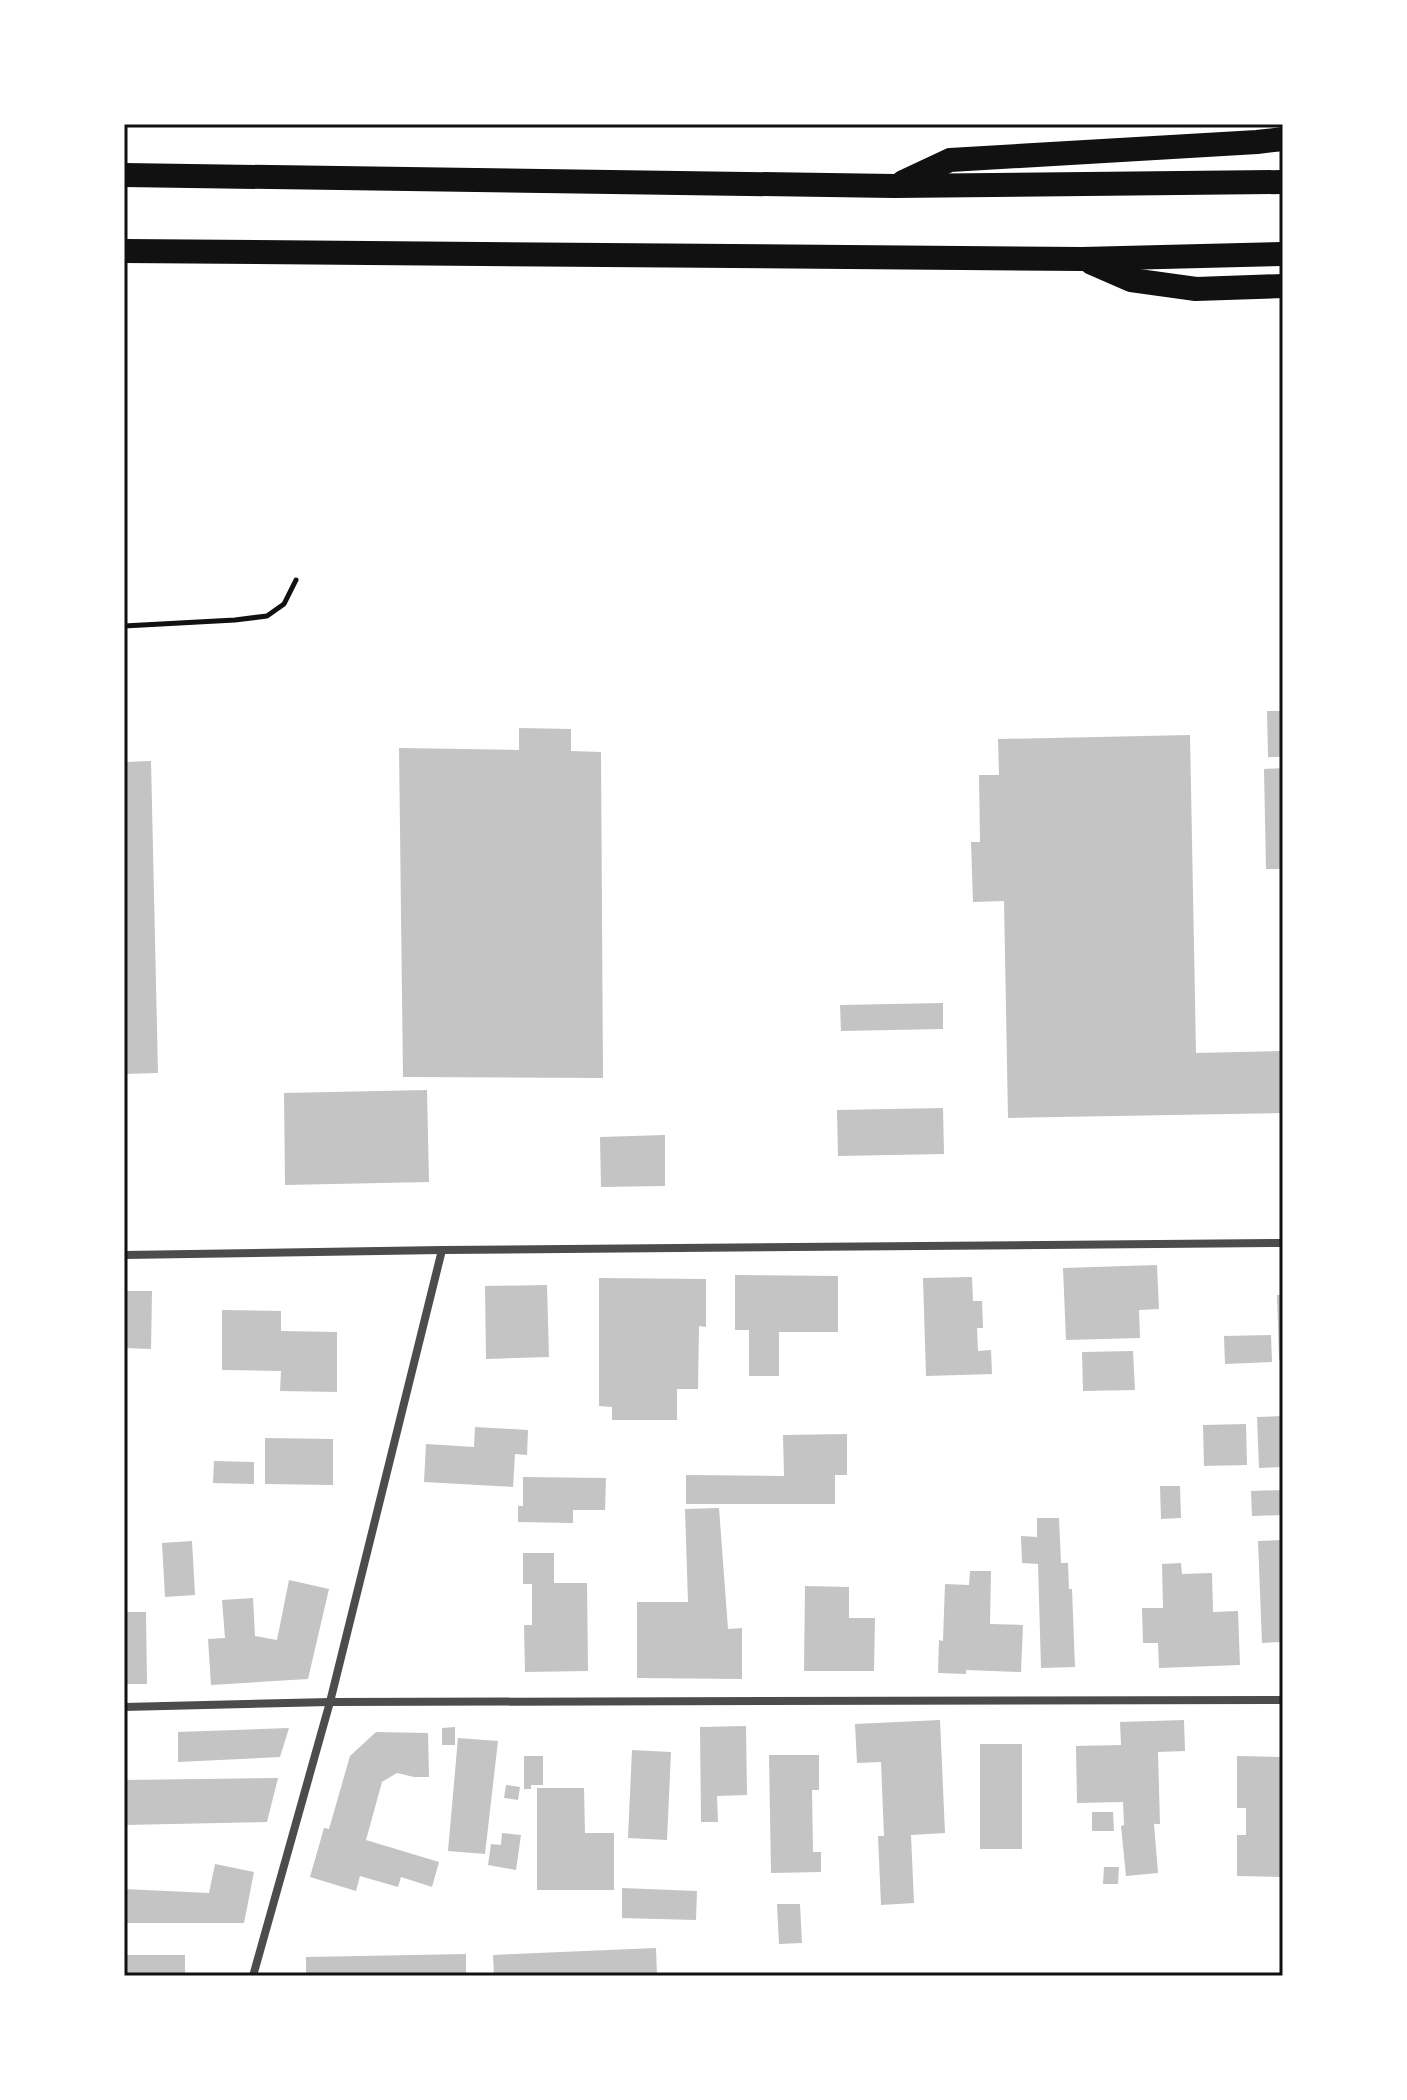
<svg xmlns="http://www.w3.org/2000/svg" width="1407" height="2100" viewBox="0 0 1407 2100" font-family="Lato,sans-serif">
<style>
.building{fill:#c4c4c4}
.lines{fill:none;stroke-linecap:round;stroke-linejoin:round}
.path{stroke:#111;stroke-width:5}
.minor{stroke:#4c4c4c;stroke-width:8}
.motorway{stroke:#111;stroke-width:24}
.neatline{fill:none;stroke:#111;stroke-width:3}
</style>
<rect width="100%" height="100%" fill="#fff"/>
<g class="building">
<polygon points="1267,711 1283,711 1283,757 1268,757"/>
<polygon points="519,728 571,729 571,751 601,752 603,1078 403,1077 399,748 519,750"/>
<polygon points="1190,735 1196,1053 1283,1051 1283,1113 1008,1118 1004,901 973,902 971,842 980,842 979,775 999,775 998,739"/>
<polygon points="151,761 158,1073 124,1074 124,762"/>
<polygon points="1283,768 1283,869 1266,869 1264,769"/>
<polygon points="943,1003 943,1029 841,1031 840,1005"/>
<polygon points="427,1090 429,1182 285,1185 284,1093"/>
<polygon points="943,1108 944,1154 838,1156 837,1110"/>
<polygon points="665,1135 665,1186 601,1187 600,1137"/>
<polygon points="1157,1265 1159,1309 1139,1310 1140,1338 1066,1340 1063,1268"/>
<polygon points="735,1275 838,1276 838,1332 779,1332 779,1376 749,1376 749,1330 735,1330"/>
<polygon points="972,1277 973,1301 982,1301 983,1328 977,1328 978,1351 991,1350 992,1374 926,1376 923,1278"/>
<polygon points="599,1278 706,1279 706,1327 699,1326 698,1389 677,1389 677,1420 612,1420 612,1407 599,1406"/>
<polygon points="547,1285 549,1357 486,1359 485,1286"/>
<polygon points="124,1291 152,1291 151,1349 124,1348"/>
<polygon points="1277,1295 1283,1295 1283,1360 1279,1360"/>
<polygon points="222,1310 281,1311 281,1331 337,1332 337,1392 280,1391 281,1371 222,1370"/>
<polygon points="1271,1335 1272,1362 1225,1364 1224,1336"/>
<polygon points="1133,1351 1135,1390 1083,1391 1082,1352"/>
<polygon points="1283,1416 1283,1467 1259,1468 1257,1417"/>
<polygon points="1246,1424 1247,1465 1204,1466 1203,1425"/>
<polygon points="475,1427 528,1430 527,1455 515,1454 513,1487 424,1482 426,1444 474,1447"/>
<polygon points="847,1434 847,1475 835,1475 835,1504 686,1504 686,1475 784,1476 783,1435"/>
<polygon points="265,1438 333,1439 333,1485 265,1484"/>
<polygon points="214,1461 254,1462 254,1484 213,1483"/>
<polygon points="523,1477 606,1478 605,1510 573,1510 573,1523 518,1522 518,1506 523,1506"/>
<polygon points="1160,1486 1180,1486 1181,1518 1161,1519"/>
<polygon points="1283,1490 1283,1515 1252,1516 1251,1491"/>
<polygon points="719,1508 728,1629 742,1628 742,1679 637,1678 637,1602 688,1602 685,1509"/>
<polygon points="1037,1518 1059,1518 1061,1563 1068,1563 1069,1589 1072,1589 1075,1667 1041,1668 1038,1564 1022,1563 1021,1536 1037,1537"/>
<polygon points="1283,1540 1283,1642 1262,1643 1258,1541"/>
<polygon points="192,1541 195,1595 165,1597 162,1543"/>
<polygon points="523,1553 554,1553 554,1583 587,1583 588,1671 525,1672 524,1625 532,1625 532,1584 523,1584"/>
<polygon points="1181,1563 1182,1574 1212,1573 1213,1612 1238,1611 1240,1665 1159,1668 1158,1643 1143,1643 1142,1608 1163,1608 1162,1564"/>
<polygon points="970,1571 991,1571 990,1624 1023,1625 1021,1672 966,1670 966,1674 938,1673 939,1640 943,1641 945,1584 969,1585"/>
<polygon points="289,1580 329,1589 308,1679 211,1685 208,1639 225,1638 222,1600 253,1598 255,1636 277,1640"/>
<polygon points="805,1586 849,1587 849,1618 875,1618 874,1671 804,1671"/>
<polygon points="124,1612 146,1612 147,1684 124,1684"/>
<polygon points="940,1720 945,1833 911,1835 914,1903 881,1905 878,1836 884,1836 881,1762 857,1763 855,1724"/>
<polygon points="1184,1720 1185,1751 1158,1752 1160,1824 1154,1824 1158,1873 1126,1876 1121,1826 1124,1825 1123,1802 1077,1803 1076,1746 1121,1745 1120,1722"/>
<polygon points="746,1726 747,1795 717,1796 718,1822 701,1822 700,1727"/>
<polygon points="455,1727 455,1745 442,1745 442,1728"/>
<polygon points="289,1728 280,1757 178,1762 178,1732"/>
<polygon points="376,1732 428,1733 429,1777 414,1777 397,1773 382,1782 366,1840 439,1862 432,1887 401,1877 398,1887 360,1876 356,1891 310,1877 324,1828 329,1829 350,1756"/>
<polygon points="458,1738 498,1741 485,1854 448,1851"/>
<rect x="980" y="1744" width="42" height="105"/>
<polygon points="632,1750 671,1752 667,1840 628,1838"/>
<polygon points="769,1755 819,1755 819,1790 812,1790 813,1852 821,1852 821,1872 771,1873"/>
<polygon points="524,1756 543,1756 543,1785 531,1785 531,1789 524,1789"/>
<polygon points="1237,1756 1283,1757 1283,1877 1237,1876 1237,1835 1246,1835 1246,1808 1237,1808"/>
<polygon points="278,1778 267,1822 124,1825 124,1780"/>
<polygon points="506,1785 520,1787 518,1800 504,1798"/>
<polygon points="537,1788 584,1788 585,1833 614,1833 614,1890 537,1890"/>
<polygon points="1092,1812 1113,1812 1114,1831 1092,1831"/>
<polygon points="502,1833 521,1835 516,1870 488,1865 491,1844 501,1845"/>
<polygon points="215,1864 254,1872 244,1923 124,1923 124,1889 209,1893"/>
<polygon points="1104,1867 1119,1867 1118,1884 1103,1884"/>
<polygon points="622,1888 697,1891 696,1920 622,1918"/>
<polygon points="777,1904 800,1904 802,1943 779,1944"/>
<polygon points="656,1948 657,1976 494,1976 493,1955"/>
<polygon points="466,1954 466,1976 306,1976 306,1957"/>
<rect x="124" y="1955" width="61" height="21"/>
</g>
<g class="lines">
<polyline class="path" points="124,626 235,620 267,616 284,604 296,580"/>
<g class="minor">
<polyline points="124,1255 442,1250 1283,1243"/>
<polyline points="124,1707 330,1702 1283,1700"/>
<polyline points="253,1976 330,1702 442,1250"/>
</g>
<g class="motorway">
<polyline points="124,175 894,186 1283,182"/>
<polyline points="903,182 950,160 1257,142 1283,139"/>
<polyline points="124,251 1082,259 1283,254"/>
<polyline points="1092,263 1131,280 1196,289 1283,286"/>
</g>
</g>
<rect width="1407" height="2100" fill="none" stroke="#ffffff" stroke-width="252"/>
<rect x="126" y="126" width="1155" height="1848" class="neatline"/>
</svg>
